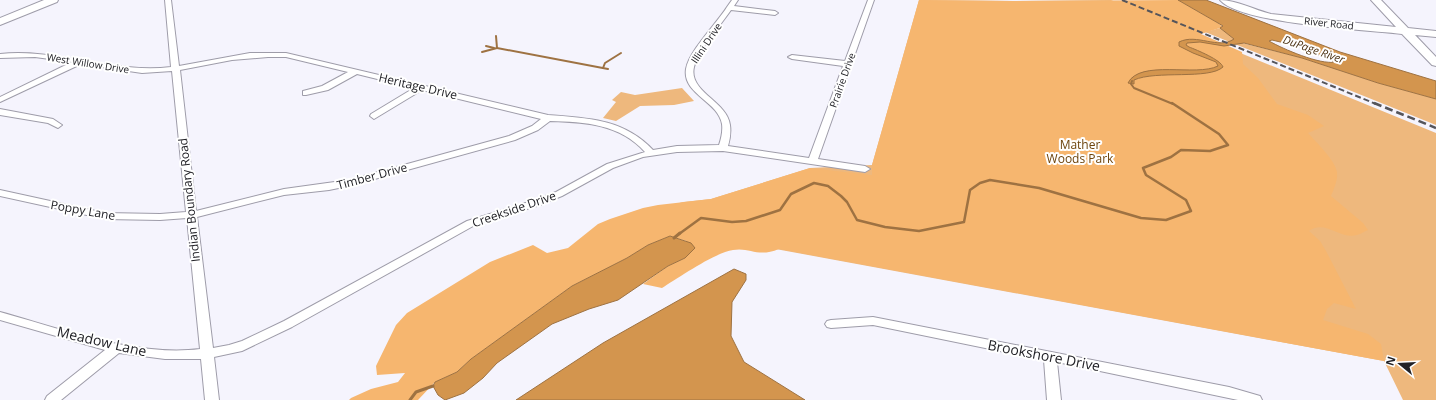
<svg xmlns="http://www.w3.org/2000/svg" width="1436" height="400" viewBox="0 0 1436 400" font-family="'Open Sans',sans-serif">
<style>
.green{fill:#eeb87d}
.forest{fill:#f6b66f}
.water{fill:#d3954e;stroke:#9e7242;fill-rule:evenodd}
.lines{fill:none;stroke-linecap:round;stroke-linejoin:round}
.stream-far2{stroke:#9e7242;stroke-width:2}
.stream-far1{stroke:#9e7242;stroke-width:2.5}
.stream{stroke:#9e7242;stroke-width:3}
.street-casing{stroke:#9e9ca9;stroke-width:2}
.secondary-casing{stroke:#9e9ca9;stroke-width:2}
.primary-casing{stroke:#9e9ca9;stroke-width:2}
.street{fill:#fff;fill-rule:evenodd}
.secondary{fill:#fff;fill-rule:evenodd}
.primary{fill:#fff;fill-rule:evenodd}
.rail-far1{stroke:#55555b;stroke-width:2;stroke-dasharray:6 3;stroke-linecap:butt}
.rail{stroke:#55555b;stroke-width:2.5;stroke-dasharray:8 4;stroke-linecap:butt}
.labels{text-anchor:middle;dominant-baseline:central;stroke-width:4;stroke-linejoin:round;paint-order:stroke}
.far-street-label{font-size:10px;fill:#212126;stroke:#fff}
.far-water-label{font-size:11px;font-style:italic;fill:#4a3011;stroke:#fff}
.street-label{font-size:12px;fill:#212126;stroke:#fff}
.park-label{font-size:12px;fill:#6e450d;stroke:#fff}
.near-street-label{font-size:14px;fill:#212126;stroke:#fff}
</style>
<rect width="100%" height="100%" fill="#f5f4fd"/>
<g class="green">
<polygon points="919,0 1013,1 1111,0 1436,133 1436,400 1403,400 1384,361 618,220 683,202 711,199 810,168 872,165"/>
<polygon points="1220,28 1238,42 1302,58 1378,83 1436,99 1436,125 1205,32"/>
<polygon points="682,88 694,101 674,105 640,106 616,121 603,118 616,102 612,100 621,92 635,95"/>
</g>
<path class="forest" d="M919 0 1013 1 1178 0 1218 23 1223 27 1201 34 1242 52 1243 64 1258 78 1277 104 1308 115 1324 126 1308 133C1316 142 1335 160 1337 172 1338 180 1334 189 1331 196L1363 223 1368 230C1365 231 1361 234 1357 235 1340 240 1325 219 1309 231L1320 241 1326 251 1356 309 1334 303 1327 309 1323 320 1368 334 1381 344 1384 361 779 249C758 258 750 247 733 250 716 252 678 278 662 288L643 284 668 266 685 258 686 241 670 236 648 245 627 258 572 286 471 359 457 372 435 382 418 400H349L351 398 371 389 398 382 405 373 377 375 376 366 396 325 407 313 490 262 533 245 547 253 568 248 598 224 610 219 643 208 658 205 711 199 810 168 872 175V165Z"/>
<g class="water">
<path d="M1178 0H1206L1340 52 1436 81V99L1378 83 1302 58 1244 43 1224 46 1200 42 1187 43 1186 45 1189 47C1197 50 1221 60 1223 67 1209 80 1156 70 1134 80V84L1128 83C1140 59 1196 77 1218 66L1216 62 1193 53 1179 46V42C1197 33 1218 50 1234 39L1220 28 1223 26 1218 23ZM1272 40 1301 47 1335 62C1320 65 1283 49 1269 41Z"/>
<polygon points="670,236 691,243 695,248 685,258 668,266 618,300 589,309 552,324 497,363 483,378 464,393 445,400 438,395 433,386 435,382 457,372 471,359 572,286 627,258 648,245"/>
<polygon points="734,269 746,274 746,280 732,302 731,336 744,362 805,400 516,400 603,343"/>
</g>
<g class="lines">
<g class="stream-far2">
<polyline points="496,36 497,48 608,69"/>
<polyline points="486,46 494,48"/>
<polyline points="482,52 497,48"/>
<polyline points="603,68 605,63 621,53"/>
<polyline points="1132,81 1131,84 1134,88 1173,104"/>
</g>
<polyline class="stream-far1" points="679,234 701,218 732,222 746,221 780,210 791,194 814,183 828,186 841,196 847,202 857,220 885,227 919,231 964,222 970,190 980,183 990,180 1039,188 1141,218 1166,220 1191,211 1186,200 1146,175 1143,168 1171,157 1181,150 1210,151 1228,145 1219,134 1172,103"/>
<g class="stream">
<polyline points="674,238 680,233"/>
<polyline points="410,400 416,392 433,386"/>
</g>
<defs>
<g id="street">
<path d="M165 0H171L179 66 250 53H286L548 115C588 118 624 119 653 150L677 146 719 145C721 139 723 131 722 124 718 101 682 94 686 69 689 51 717 23 727 7L732 0H738L734 6 775 11 778 13 775 15 731 10C720 26 699 49 694 67 688 92 727 101 730 125 731 132 730 139 728 146L809 158 843 66 792 59 788 57 792 55 845 61 868 0H874L818 159 865 166 870 169 865 172 723 151 677 152 643 157 613 168 562 196 540 205 475 225 292 327 242 351 214 357 219 400H205L201 359H165L119 353 61 400H45L47 396 105 350 0 320V312C62 329 135 357 200 349L187 218 160 220 105 219 0 196V190L105 213 160 214 186 212 172 71 142 73 81 64 0 102V97L72 62 35 57 0 58V54C58 48 113 74 171 67ZM268 57H286L348 72 322 86 303 91V95H306L328 90 357 74 414 88 371 114 370 116 374 119 422 90 541 119 532 126 509 136 349 180 284 189 196 211 180 70 232 60ZM550 121C585 122 620 124 645 152L607 164 556 192 532 201 467 221 284 321 242 341 229 345 213 348 197 217 284 195 329 190 353 185 515 140 538 130Z"/>
<polygon points="0,109 53,119 62,125 58,128 48,123 0,115"/>
<polygon points="873,317 1229,387 1260,396 1262,400 1238,400 1057,362 1061,400 1047,400 1044,360 873,325 831,328 827,327 825,324 827,321 831,320"/>
</g>
<path id="secondary" d="M1220 0C1237 0 1254 10 1271 14L1396 27 1371 0H1381L1408 28 1436 31V37L1415 35 1436 57V66L1432 65 1402 34C1367 30 1241 24 1220 0Z"/>
<polygon id="primary" points="44,0 58,0 57,2 0,25 0,18"/>
</defs>
<use href="#street" class="street-casing"/>
<use href="#secondary" class="secondary-casing"/>
<use href="#primary" class="primary-casing"/>
<use href="#street" class="street"/>
<use href="#secondary" class="secondary"/>
<use href="#primary" class="primary"/>
<polyline class="rail-far1" points="1122,0 1376,104"/>
<polyline class="rail" points="1374,103 1436,128"/>
</g>
<g class="labels">
<g class="far-street-label">
<text transform="translate(1329 23) rotate(6)">River Road</text>
<text transform="translate(706 43) rotate(-56)">Illini Drive</text>
<text transform="translate(88 63) rotate(9)">West Willow Drive</text>
<text transform="translate(842 80) rotate(-70)">Prairie Drive</text>
</g>
<g class="far-water-label">
<text transform="translate(1314 49) rotate(19)">DuPage River</text>
</g>
<g class="street-label">
<text transform="translate(418 86) rotate(13)">Heritage Drive</text>
<text transform="translate(372 176) rotate(-15)">Timber Drive</text>
<text transform="translate(189 200) rotate(-96)">Indian Boundary Road</text>
<text transform="translate(514 209) rotate(-19)">Creekside Drive</text>
<text transform="translate(83 210) rotate(10)">Poppy Lane</text>
</g>
<g class="park-label">
<text x="1080" y="144">Mather<tspan x="1080" dy="14">Woods Park</tspan></text>
</g>
<g class="near-street-label">
<text transform="translate(102 341) rotate(13)">Meadow Lane</text>
<text transform="translate(1044 355) rotate(11)">Brookshore Drive</text>
</g>
</g>
<g transform="translate(1400 364) rotate(288)" stroke="#ffffff" stroke-width="3" paint-order="stroke">
<path d="M0-3L7 15L0 10L-7 15Z" fill="#212126"/>
<text y="-6" font-size="11" font-weight="bold" text-anchor="middle" fill="#212126">N</text>
</g>
</svg>
